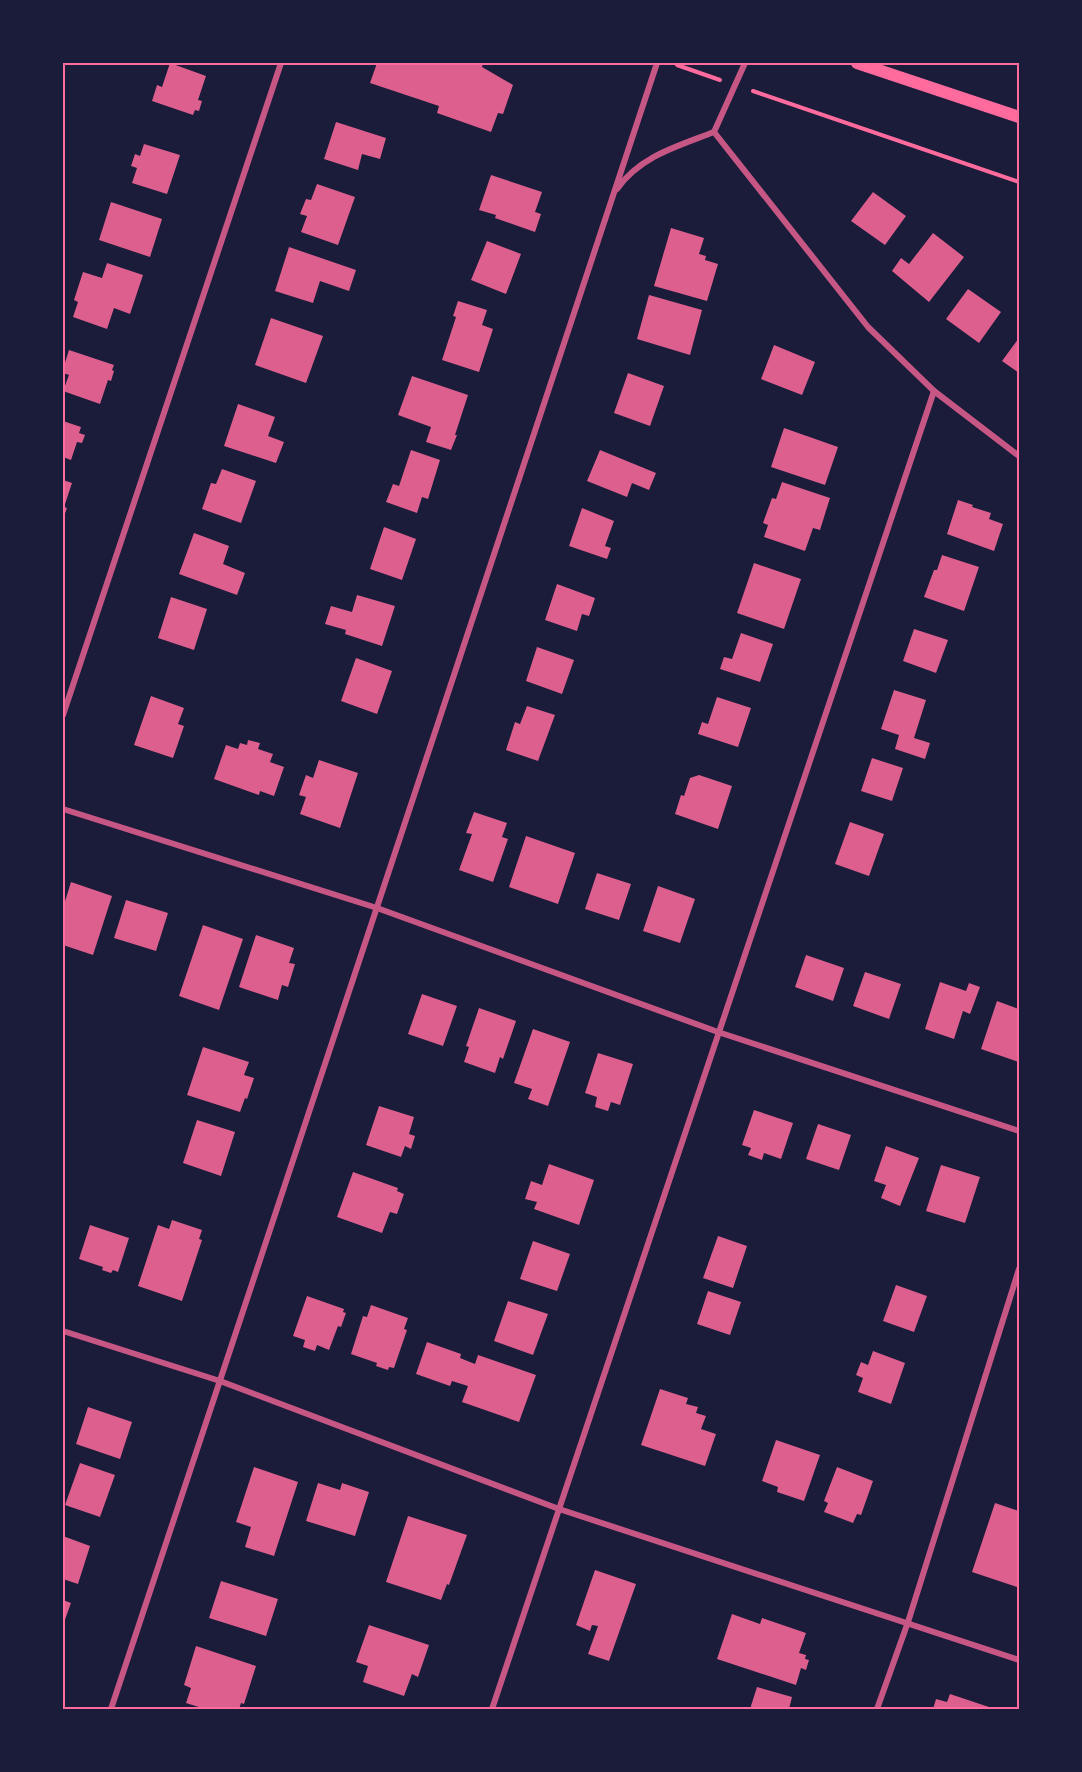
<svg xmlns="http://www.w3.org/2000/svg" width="1082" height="1772" viewBox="0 0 1082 1772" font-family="Arial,sans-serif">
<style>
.building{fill:#dd5f8e}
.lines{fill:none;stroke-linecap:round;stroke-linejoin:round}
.path{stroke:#ff6b9d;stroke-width:4}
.minor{stroke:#c65784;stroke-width:6}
.secondary{stroke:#ff6b9d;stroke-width:12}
.neatline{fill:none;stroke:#ff6b9d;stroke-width:2}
</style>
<rect width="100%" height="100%" fill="#1b1b3a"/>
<g class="building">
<polygon points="170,63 206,76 198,100 202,101 199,111 195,110 193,115 152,101 157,85 162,87"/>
<polygon points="377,63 483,63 482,67 513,85 503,114 498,113 491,132 437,113 439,106 370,83"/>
<polygon points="336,122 386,138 380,159 362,154 358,170 324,159"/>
<polygon points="144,144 180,155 167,194 132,183 137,168 131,166 135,154 140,156"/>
<polygon points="491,175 542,192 535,212 541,214 535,232 495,218 496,215 479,210"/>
<polygon points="317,184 355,197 338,245 301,232 307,216 300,214 306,199 311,200"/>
<polygon points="873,192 906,216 885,245 851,221"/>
<polygon points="111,202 162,219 150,257 99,240"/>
<polygon points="671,228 704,238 699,254 706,256 705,260 718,264 707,301 654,286"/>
<polygon points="933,233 964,257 929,302 892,271 901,258 909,264"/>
<polygon points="487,241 521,254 506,294 471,280"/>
<polygon points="289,247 356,270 349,291 320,281 313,303 275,291"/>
<polygon points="107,263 143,275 130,314 114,308 107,329 73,317 78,302 74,300 83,272 102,278"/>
<polygon points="968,289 1001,312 979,343 946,319"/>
<polygon points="649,295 702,310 690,355 637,339"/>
<polygon points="458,301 487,310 482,325 493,329 479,372 442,360 456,317 453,316"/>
<polygon points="271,318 323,336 306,383 255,365"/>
<polygon points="1019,338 1019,373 1002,361"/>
<polygon points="774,345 815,362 802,395 761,379"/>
<polygon points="69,350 114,365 112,370 114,371 111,381 108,380 100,404 63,391 69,375 63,373 63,369"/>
<polygon points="628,373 664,386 650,426 614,413"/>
<polygon points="412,376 468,395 455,435 457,435 451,450 426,442 431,427 398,415"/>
<polygon points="238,404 275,417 268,436 284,442 276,463 224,446"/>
<polygon points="63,421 81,427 79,433 85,435 82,443 77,442 71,460 63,457"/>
<polygon points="784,428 838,447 825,485 771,467"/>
<polygon points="411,450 440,460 428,499 422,497 417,513 386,502 393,484 399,486"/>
<polygon points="600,450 656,473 649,490 632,483 627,497 587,481"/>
<polygon points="222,469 256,481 241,523 202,509 211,483 216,484"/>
<polygon points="63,480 72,483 64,507 67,508 63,519"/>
<polygon points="782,482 830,498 820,530 813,528 805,551 764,537 768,525 763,523 772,498 776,499"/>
<polygon points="958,500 973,505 972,507 991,513 989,519 1003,524 994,551 947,534"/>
<polygon points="582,508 614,521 605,546 611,548 607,559 569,546"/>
<polygon points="384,527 416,539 402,580 370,569"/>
<polygon points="194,533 229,546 223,564 245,573 237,595 179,574"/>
<polygon points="942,555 979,567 964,611 924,597 934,570 937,570"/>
<polygon points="754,563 801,579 784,629 737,613"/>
<polygon points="557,584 595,598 589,616 582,614 577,631 545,620"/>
<polygon points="357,595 395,606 382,646 345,634 346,630 325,624 331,606 352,612"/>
<polygon points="171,597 207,609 194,650 158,638"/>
<polygon points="914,629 948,640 936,673 903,661"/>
<polygon points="741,633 773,644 760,682 720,669 724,657 732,659"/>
<polygon points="537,647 574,660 562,694 526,681"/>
<polygon points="356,658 392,671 377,714 341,701"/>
<polygon points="894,690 926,700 914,738 930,743 925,759 895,749 899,735 881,729"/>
<polygon points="151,696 184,708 178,724 184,726 173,758 134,745"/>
<polygon points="717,697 751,708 738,747 698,734 702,722 708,724"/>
<polygon points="527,706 555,715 538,761 506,750 515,722 520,724"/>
<polygon points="248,740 260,743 258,749 273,754 270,762 284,767 274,796 260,791 259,795 214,779 226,745 238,749 240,743 247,745"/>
<polygon points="872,758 903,768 892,801 861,791"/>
<polygon points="319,760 358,773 340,828 300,814 306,797 299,795 306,775 313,778"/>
<polygon points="699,775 732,786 718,829 675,814 681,795 684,796 690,778"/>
<polygon points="474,812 507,823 502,837 508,839 493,882 459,870 472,834 466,833"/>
<polygon points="850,822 884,834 869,876 835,864"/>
<polygon points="526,836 575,853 558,904 509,887"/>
<polygon points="597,873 631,884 619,920 585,909"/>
<polygon points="71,882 112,896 93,955 63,945 63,908"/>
<polygon points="658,886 695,899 680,943 643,931"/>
<polygon points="126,900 168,913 156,951 114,938"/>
<polygon points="203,925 243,939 219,1010 179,996"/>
<polygon points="256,935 294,948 289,963 295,964 288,987 282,985 278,1000 239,987"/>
<polygon points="806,955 844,968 833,1001 795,987"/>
<polygon points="865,972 901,984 889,1019 853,1006"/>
<polygon points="940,982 966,991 969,983 980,987 970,1014 963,1011 954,1039 925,1029"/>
<polygon points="422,994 457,1006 443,1046 408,1034"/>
<polygon points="997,1001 1019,1009 1019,1062 981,1049"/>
<polygon points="479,1008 516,1021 503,1059 500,1057 495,1073 464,1062 469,1047 466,1046"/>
<polygon points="533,1029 570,1042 548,1106 528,1099 532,1089 514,1083"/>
<polygon points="203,1047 249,1062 244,1075 254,1078 247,1099 245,1098 240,1112 187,1095"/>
<polygon points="598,1053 633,1064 620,1105 611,1102 608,1111 595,1107 597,1097 585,1093"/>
<polygon points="379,1106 414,1117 409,1134 415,1136 411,1149 405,1146 401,1157 366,1145"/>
<polygon points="754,1110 793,1123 781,1159 764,1153 762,1160 748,1155 751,1148 742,1145"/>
<polygon points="197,1120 235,1132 221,1176 183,1163"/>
<polygon points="818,1124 851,1135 839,1170 806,1159"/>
<polygon points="886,1146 919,1158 900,1206 881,1198 886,1185 874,1181"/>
<polygon points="549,1164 594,1180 579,1225 534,1209 537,1202 525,1199 531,1181 542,1185"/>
<polygon points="941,1165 980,1177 965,1223 926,1211"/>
<polygon points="353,1172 398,1188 397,1191 404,1194 397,1214 390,1212 382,1233 337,1217"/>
<polygon points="172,1220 202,1230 199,1239 202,1240 182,1301 138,1286 158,1225 169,1229"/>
<polygon points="90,1225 129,1238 118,1272 113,1270 111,1273 102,1270 103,1267 79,1259"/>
<polygon points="718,1236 747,1246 733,1288 703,1278"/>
<polygon points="533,1241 570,1254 557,1291 520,1279"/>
<polygon points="896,1285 927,1296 914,1332 883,1321"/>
<polygon points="708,1291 741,1302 730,1335 697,1324"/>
<polygon points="307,1296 344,1309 343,1312 346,1313 341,1327 338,1326 329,1350 317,1345 315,1351 303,1347 305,1340 293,1336"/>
<polygon points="508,1301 548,1314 533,1355 494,1341"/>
<polygon points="371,1305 408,1318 404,1329 407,1330 394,1368 389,1367 388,1370 376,1366 377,1363 351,1354 363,1316 367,1317"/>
<polygon points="427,1342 461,1354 460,1358 475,1364 478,1355 536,1375 519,1422 462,1402 468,1386 452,1381 450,1386 416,1374"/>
<polygon points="873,1351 905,1363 891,1404 858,1392 863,1378 856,1375 861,1362 868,1365"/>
<polygon points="660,1389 688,1398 686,1404 698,1407 696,1413 706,1416 701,1429 716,1434 705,1466 641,1445"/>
<polygon points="88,1407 132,1422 120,1459 76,1444"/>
<polygon points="776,1440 820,1455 804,1501 777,1492 778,1487 762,1481"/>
<polygon points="80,1463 115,1475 100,1517 65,1505"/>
<polygon points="254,1467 298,1482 274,1556 245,1547 251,1527 236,1522"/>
<polygon points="837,1467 873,1481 861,1515 857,1514 853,1523 824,1512 828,1503 824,1501"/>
<polygon points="318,1483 340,1490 342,1483 369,1492 355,1536 306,1521"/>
<polygon points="995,1503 1019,1511 1019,1581 1017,1587 972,1572"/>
<polygon points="408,1516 467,1535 449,1585 447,1584 441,1600 386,1582"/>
<polygon points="63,1536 90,1546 78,1584 63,1579"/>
<polygon points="595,1570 636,1584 609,1661 588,1654 598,1626 592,1625 590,1631 576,1625"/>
<polygon points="221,1581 278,1599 266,1636 209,1618"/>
<polygon points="63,1600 71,1603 63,1625"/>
<polygon points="732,1614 760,1624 762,1618 806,1633 799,1653 806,1655 805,1659 809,1660 806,1670 801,1668 796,1685 717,1659"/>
<polygon points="369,1625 429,1645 418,1677 412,1674 404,1696 363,1682 368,1666 356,1662"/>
<polygon points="196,1646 256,1666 244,1704 241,1703 239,1709 205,1709 186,1703 191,1688 184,1685"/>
<polygon points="757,1687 792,1697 789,1709 750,1709"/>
<polygon points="950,1694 995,1709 933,1709 936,1699 947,1702"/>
</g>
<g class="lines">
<g class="path">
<polyline points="678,63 677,65 720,80"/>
<polyline points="753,91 1019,182"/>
</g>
<g class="minor">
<polyline points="745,63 714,132 868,327 934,391 1019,456"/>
<path d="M617 189C640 156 678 146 714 132"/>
<polyline points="63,715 281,63"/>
<polyline points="63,809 377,908 718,1032 1019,1131"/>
<polyline points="63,1331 220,1381 559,1509 1019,1660"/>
<polyline points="111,1709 657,63"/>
<polyline points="492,1709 934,391"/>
<polyline points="877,1709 908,1622 1019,1269"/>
</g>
<polyline class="secondary" points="857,63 1019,117"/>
</g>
<rect width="1082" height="1772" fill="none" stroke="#1b1b3a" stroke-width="129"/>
<rect x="64" y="64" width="954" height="1644" class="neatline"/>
</svg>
